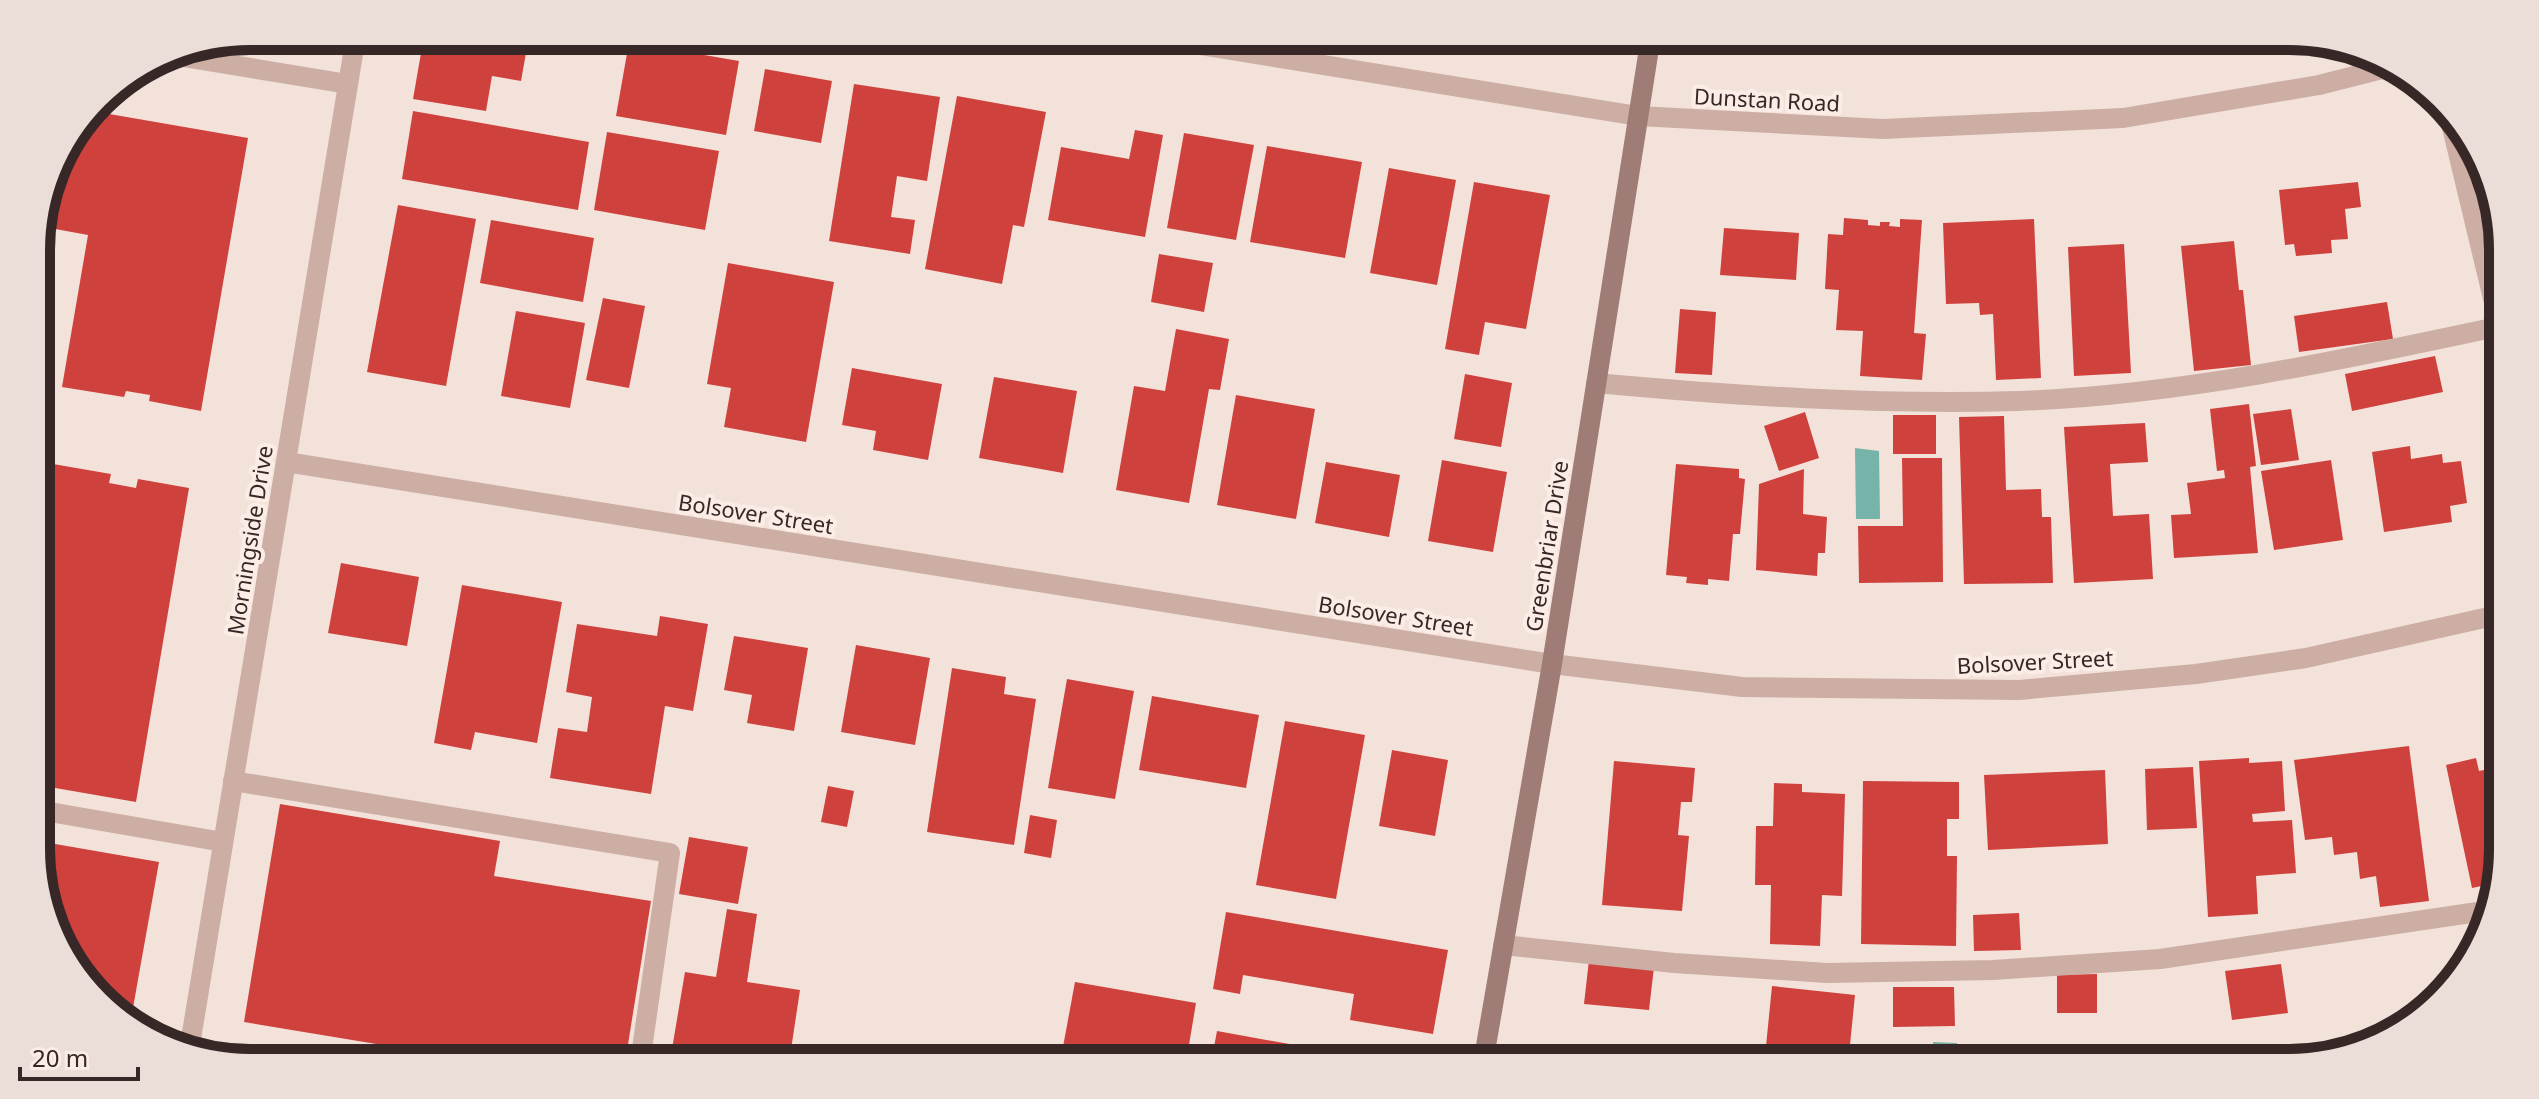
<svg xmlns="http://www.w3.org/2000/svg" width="2539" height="1099" viewBox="0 0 2539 1099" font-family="'Noto Sans',sans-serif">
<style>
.water{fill:#76b3a8}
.building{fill:#cf413c}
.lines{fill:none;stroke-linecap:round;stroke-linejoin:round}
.service{stroke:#ccaea5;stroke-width:20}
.minor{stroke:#ccaea5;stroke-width:20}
.tertiary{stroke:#ccaea5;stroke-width:20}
.secondary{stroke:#a07c76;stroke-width:20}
.labels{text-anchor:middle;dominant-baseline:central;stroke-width:8;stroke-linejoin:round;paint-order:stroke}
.street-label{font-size:22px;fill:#372827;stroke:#fbede6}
.rim{fill:none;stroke:#372827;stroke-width:10}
</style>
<rect width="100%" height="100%" fill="#f3e2da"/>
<g class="water">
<polygon points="1855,448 1879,451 1880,519 1856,519"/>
<polygon points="1933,1042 1957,1043 1957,1063 1934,1063"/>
</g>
<g class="building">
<polygon points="424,36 529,36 521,81 492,76 486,111 413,99"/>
<polygon points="629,42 739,61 726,135 616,116"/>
<polygon points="765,69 832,81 821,143 754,131"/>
<polygon points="854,84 940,97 927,181 897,176 891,217 915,220 910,254 829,241"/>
<polygon points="957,96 1046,112 1024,227 1013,225 1002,284 925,269"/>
<polygon points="92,111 248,138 201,411 149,401 150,395 126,391 124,397 62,387 88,235 39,226 58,155"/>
<polygon points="413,111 589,142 578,210 402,179"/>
<polygon points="1135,130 1163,135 1145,237 1048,220 1061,147 1129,159"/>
<polygon points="607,132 719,151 705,230 594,210"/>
<polygon points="1184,133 1254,145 1236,240 1167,228"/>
<polygon points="1267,146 1362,162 1345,258 1250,242"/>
<polygon points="1389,168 1456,180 1437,285 1370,273"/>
<polygon points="1474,182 1550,195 1526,329 1485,322 1479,355 1445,349"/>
<polygon points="2358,182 2361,207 2345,209 2348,239 2331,240 2332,253 2296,256 2294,244 2285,245 2279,190"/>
<polygon points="398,205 476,219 446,386 367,372"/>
<polygon points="1844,218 1868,220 1868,225 1880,226 1880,222 1890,222 1889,226 1900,227 1900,219 1922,220 1914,333 1926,334 1922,380 1860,376 1863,331 1836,330 1839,290 1825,289 1828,234 1843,235"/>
<polygon points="2034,219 2041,378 1996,380 1993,314 1980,315 1979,303 1946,304 1943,223"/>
<polygon points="491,220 594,238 583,302 480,283"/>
<polygon points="1724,228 1799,233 1796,280 1720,275"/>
<polygon points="2234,241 2239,290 2243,290 2251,365 2194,371 2181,246"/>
<polygon points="2124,244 2131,373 2074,376 2068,247"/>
<polygon points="1159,254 1213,263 1204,312 1151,302"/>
<polygon points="728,263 834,282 806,442 724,427 731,388 707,384"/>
<polygon points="603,298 645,306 629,388 586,380"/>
<polygon points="2387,302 2393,339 2299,352 2294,316"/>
<polygon points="1680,309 1716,312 1712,375 1675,373"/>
<polygon points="516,311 585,323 570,408 501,396"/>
<polygon points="1176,329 1229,339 1220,390 1209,389 1189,503 1116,490 1134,386 1165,391"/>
<polygon points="2435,356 2443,392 2352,411 2345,374"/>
<polygon points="852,368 942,384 928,460 873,450 876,431 842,425"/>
<polygon points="1465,374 1512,383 1501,447 1454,439"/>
<polygon points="994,377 1077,391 1063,473 979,458"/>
<polygon points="1236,395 1315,409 1296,519 1217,505"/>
<polygon points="2249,404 2256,466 2250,467 2258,553 2174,558 2171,515 2191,514 2187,483 2225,478 2224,470 2217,471 2210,409"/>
<polygon points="2291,409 2299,460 2261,465 2253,414"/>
<polygon points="1805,412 1819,458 1779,471 1764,426"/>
<rect x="1893" y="415" width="43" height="39"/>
<polygon points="2004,416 2006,490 2041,489 2042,517 2051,517 2053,583 1964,584 1959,417"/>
<polygon points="2145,423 2148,462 2110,464 2113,516 2149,514 2153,579 2074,583 2064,427"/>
<polygon points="2410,446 2411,459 2442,454 2443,463 2461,461 2467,503 2450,506 2452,522 2384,532 2372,452"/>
<polygon points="1902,458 1942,458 1943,582 1859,583 1858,526 1903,526"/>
<polygon points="1442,460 1507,472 1493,552 1428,541"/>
<polygon points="2331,460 2343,540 2274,550 2261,471"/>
<polygon points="1326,462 1400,475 1389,537 1315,523"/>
<polygon points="53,464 111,474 109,483 136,488 138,479 189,488 136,802 38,785 37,506 45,508"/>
<polygon points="1676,464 1739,469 1739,478 1745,479 1740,534 1733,534 1729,581 1708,579 1708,585 1686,583 1687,577 1666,575"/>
<polygon points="1804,469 1803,514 1827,517 1825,553 1818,553 1817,576 1756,570 1759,484"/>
<polygon points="341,563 419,577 407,646 328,633"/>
<polygon points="462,585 562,602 537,743 475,732 471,750 434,743"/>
<polygon points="660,616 708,624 693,711 665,706 651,794 550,778 558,728 587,732 592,697 566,692 577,624 657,636"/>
<polygon points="734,636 808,648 794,731 747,723 752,695 724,690"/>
<polygon points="856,645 930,658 915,745 841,732"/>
<polygon points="952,668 1006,677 1004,694 1036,699 1014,845 927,832"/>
<polygon points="1067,679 1134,691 1115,799 1048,788"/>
<polygon points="1152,696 1259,715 1246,788 1139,770"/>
<polygon points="1285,721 1365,735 1336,899 1256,885"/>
<polygon points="2409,746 2429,901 2380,907 2376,876 2360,879 2357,852 2334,855 2332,837 2305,840 2294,760"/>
<polygon points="1392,750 1448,760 1435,836 1379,826"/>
<polygon points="2249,758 2249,763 2282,761 2285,811 2252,814 2253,822 2292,820 2296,873 2256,876 2258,914 2208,917 2199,761"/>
<polygon points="2476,758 2479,771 2503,766 2503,850 2496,883 2472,888 2446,765"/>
<polygon points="1614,761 1695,768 1692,802 1681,802 1678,835 1689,836 1682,911 1602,905"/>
<polygon points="2193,767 2197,828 2147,830 2145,769"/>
<polygon points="2105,770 2108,844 1988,850 1984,775"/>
<polygon points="1863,781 1959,782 1959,819 1947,819 1947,856 1957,856 1956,946 1861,944"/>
<polygon points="1774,783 1802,784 1802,792 1845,794 1842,896 1822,895 1820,946 1770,944 1771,885 1755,885 1756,826 1773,826"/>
<polygon points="828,786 854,791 847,827 821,822"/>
<polygon points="280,804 500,841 494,876 651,901 625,1063 491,1063 244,1022"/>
<polygon points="1030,815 1057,820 1051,858 1024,853"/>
<polygon points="689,837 748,847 738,904 679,894"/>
<polygon points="38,841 159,862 131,1019 80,980 38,878"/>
<polygon points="727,909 757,914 747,982 800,990 789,1063 755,1063 672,1049 685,972 716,977"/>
<polygon points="1226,912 1448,950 1433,1034 1350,1020 1354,994 1243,975 1240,994 1213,989"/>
<polygon points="2019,913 2021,950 1974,951 1973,915"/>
<polygon points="1589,960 1654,967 1649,1010 1584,1004"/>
<polygon points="2281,964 2288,1013 2232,1020 2225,971"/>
<polygon points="2097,974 2097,1013 2057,1013 2057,975"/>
<polygon points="1075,982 1196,1003 1186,1063 1060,1063"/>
<polygon points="1772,986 1855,995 1849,1055 1814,1051 1813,1063 1777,1063 1779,1047 1766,1046"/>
<polygon points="1893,987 1954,987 1955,1026 1893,1027"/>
<polygon points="1217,1031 1339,1053 1337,1063 1211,1063"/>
</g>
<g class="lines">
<g class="service">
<path d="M1596 383C1737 396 1877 405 2018 401 2181 395 2342 360 2501 326"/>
<polyline points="233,781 670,853 640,1063"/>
<polyline points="38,810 223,842"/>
<polyline points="1503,945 1674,963 1827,973 1993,970 2160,959 2491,910"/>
</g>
<g class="minor">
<polyline points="1144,36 1638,116 1883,129 2123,118 2319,85 2390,67"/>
<polyline points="165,54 348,84"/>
<polyline points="2448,111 2501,332"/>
<polyline points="286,462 1552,664 1742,687 2019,690 2196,674 2306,658 2502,614"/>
</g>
<polyline class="tertiary" points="189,1051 356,36"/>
<polyline class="secondary" points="1483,1063 1552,664 1651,36"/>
</g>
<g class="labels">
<g class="street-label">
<text transform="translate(1767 99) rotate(3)">Dunstan Road</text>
<text transform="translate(756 513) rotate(9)">Bolsover Street</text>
<text transform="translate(249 540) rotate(-81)">Morningside Drive</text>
<text transform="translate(1546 546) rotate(-81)">Greenbriar Drive</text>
<text transform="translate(1396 615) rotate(9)">Bolsover Street</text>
<text transform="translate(2035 661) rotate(-3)">Bolsover Street</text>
</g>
</g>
<path d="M0 0H2539V1099H0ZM250 50H2289A200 200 0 0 1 2489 250V849A200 200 0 0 1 2289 1049H250A200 200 0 0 1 50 849V250A200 200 0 0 1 250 50Z" fill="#ebddd7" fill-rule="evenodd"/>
<path class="rim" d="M250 50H2289A200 200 0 0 1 2489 250V849A200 200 0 0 1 2289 1049H250A200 200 0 0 1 50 849V250A200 200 0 0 1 250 50Z"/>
<path d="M20 1067v12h118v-12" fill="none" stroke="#372827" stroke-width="4"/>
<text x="32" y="1067" font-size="24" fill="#372827" stroke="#fbede6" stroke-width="6" paint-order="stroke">20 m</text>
</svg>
